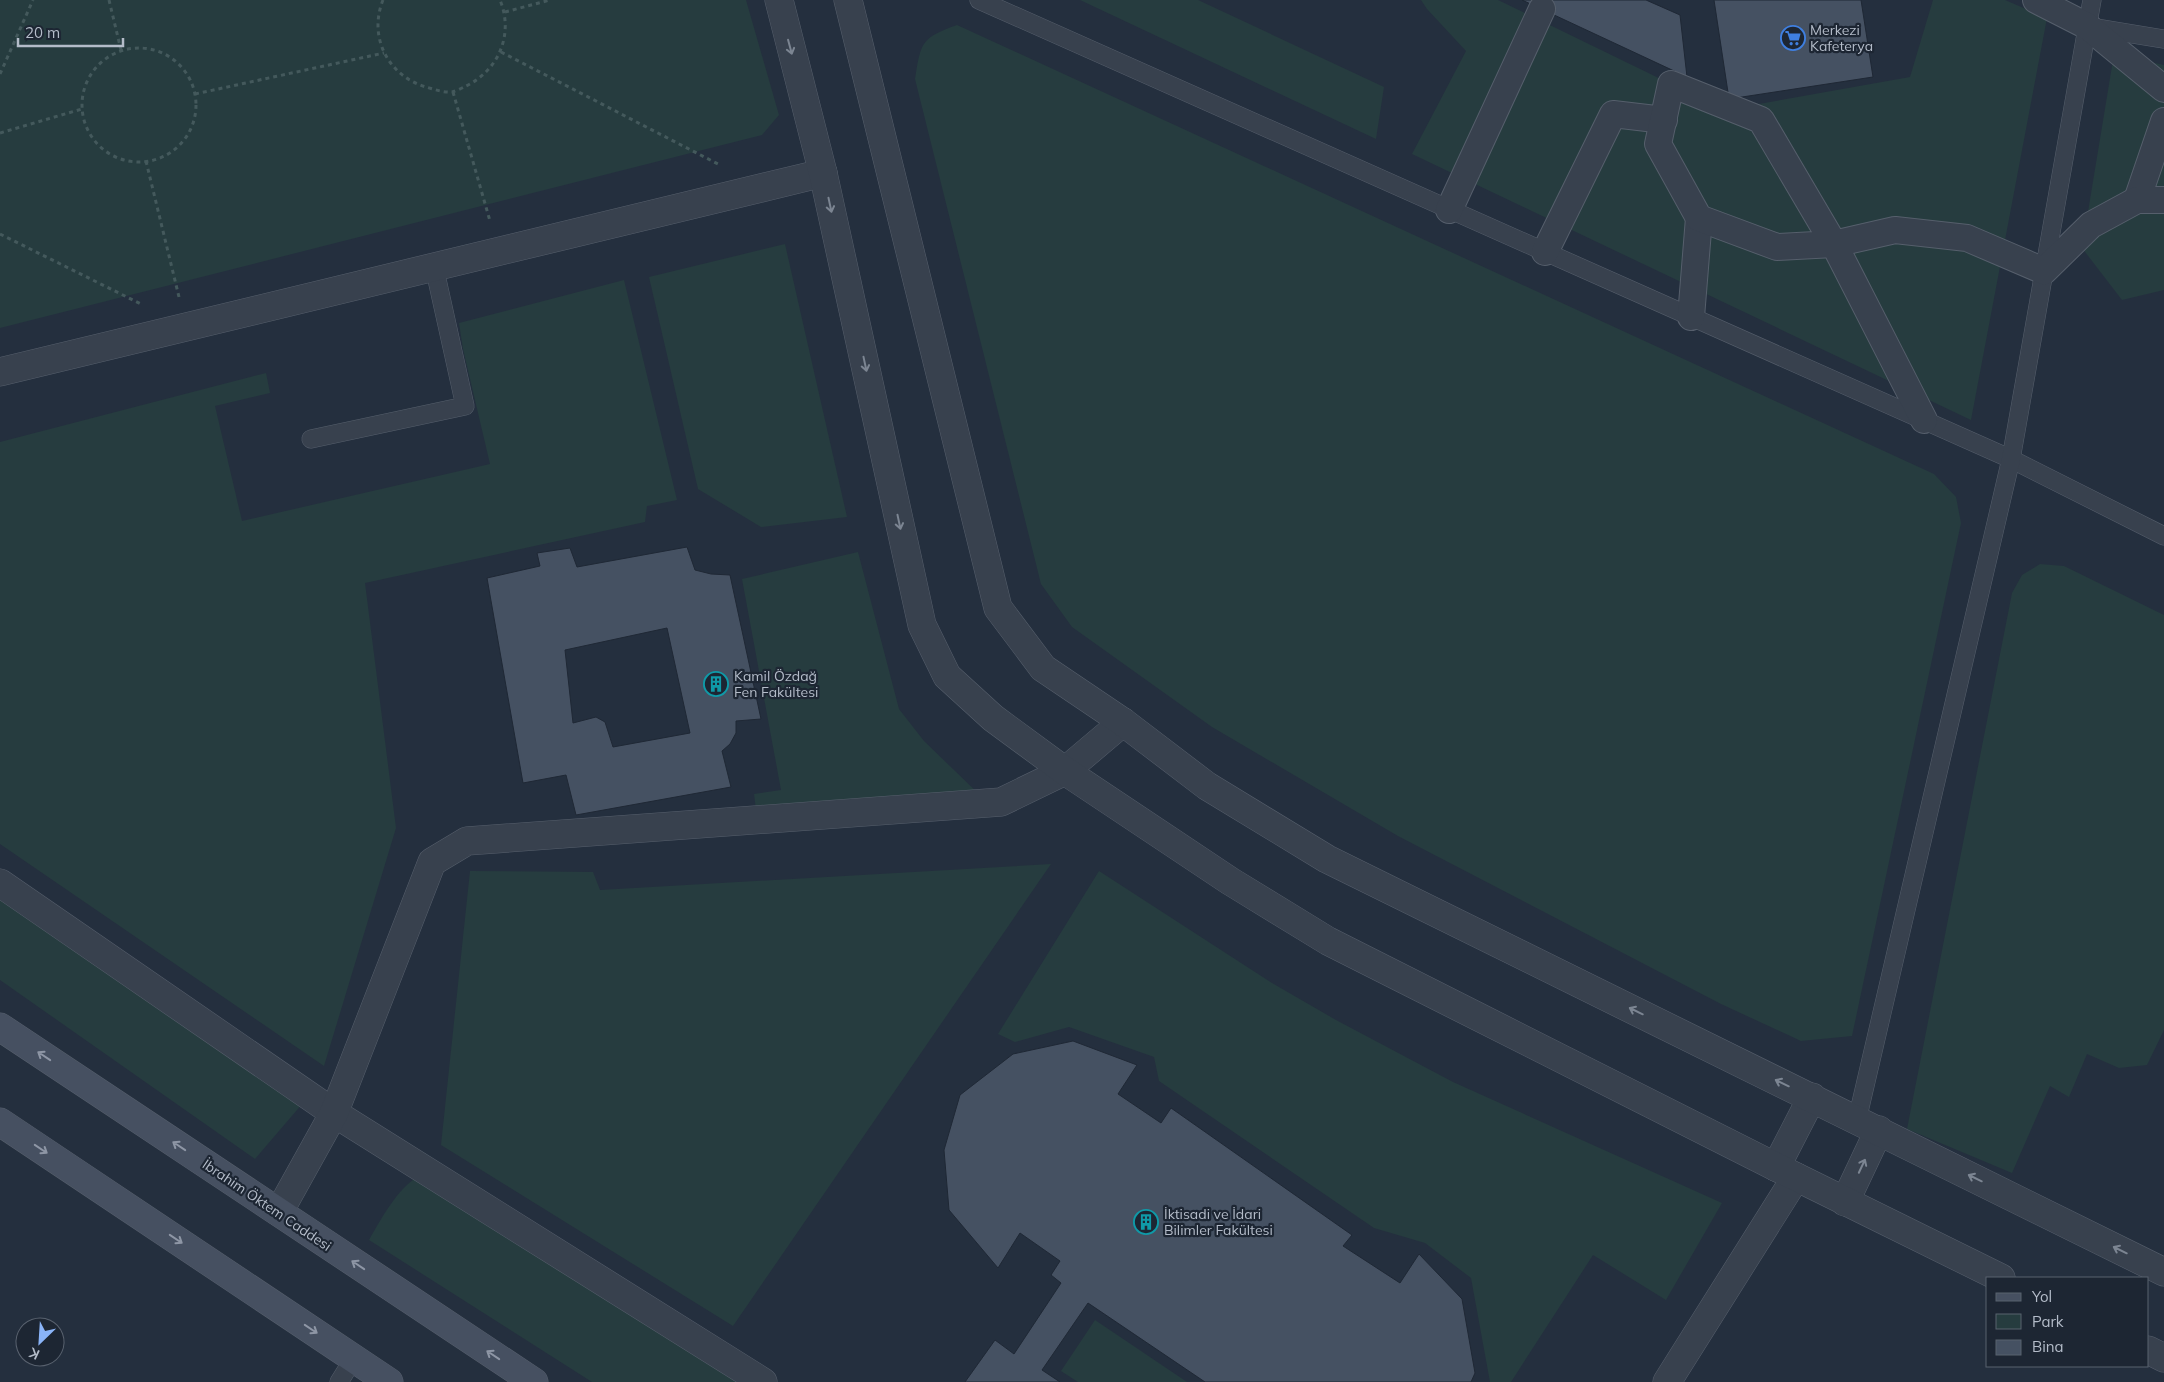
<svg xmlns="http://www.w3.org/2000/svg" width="2164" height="1382" viewBox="0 0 2164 1382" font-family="Mulish,sans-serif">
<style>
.green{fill:#263c3f}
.building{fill:#455162;stroke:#1f2835;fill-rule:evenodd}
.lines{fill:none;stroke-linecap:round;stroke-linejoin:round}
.service-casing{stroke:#565f6c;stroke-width:19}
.pedestrian-casing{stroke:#565f6c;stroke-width:28}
.minor-casing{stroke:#565f6c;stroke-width:29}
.tertiary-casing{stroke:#565f6c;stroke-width:29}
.secondary-casing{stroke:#565f6c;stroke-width:29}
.path{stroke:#44595c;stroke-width:3;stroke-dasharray:4 4;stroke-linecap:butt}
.service{stroke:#38414e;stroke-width:18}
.pedestrian{stroke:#38414e;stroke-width:26}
.minor{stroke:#38414e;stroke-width:28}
.tertiary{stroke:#38414e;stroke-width:28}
.secondary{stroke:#465061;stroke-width:28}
.oneway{stroke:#7c8592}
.oneway2{stroke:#8e96a5}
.labels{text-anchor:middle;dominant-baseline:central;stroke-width:4.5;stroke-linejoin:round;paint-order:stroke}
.poi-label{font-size:14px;fill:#b4bcc9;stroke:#1d2633;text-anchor:start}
.street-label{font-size:14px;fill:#b4bcc9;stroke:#1d2633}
</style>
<rect width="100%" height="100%" fill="#242f3e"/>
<g class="green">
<polygon points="0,0 746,0 779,115 762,135 0,328"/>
<polygon points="1080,0 1198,0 1384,87 1376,139"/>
<polygon points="1421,0 1498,0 1671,84 1736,108 1910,77 1933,0 2005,0 2047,18 1971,420 1412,154 1466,51 1427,9"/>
<path d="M957 25 1934 474 1956 497 1961 523 1852 1036 1801 1041 1721 1004 1398 836 1212 727 1072 627 1041 584 915 79C921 42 921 38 957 25Z"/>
<polygon points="2114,54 2164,65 2164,290 2122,300 2082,248"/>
<polygon points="785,244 847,517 761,527 698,489 649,277"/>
<polygon points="624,280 677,500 647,506 645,522 365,583 396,828 324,1066 0,844 0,442 266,373 270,393 215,406 242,521 490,464 463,349 459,323"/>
<polygon points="858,552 899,709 924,741 983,798 757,818 754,794 781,790 742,579"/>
<polygon points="2040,564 2064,566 2164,615 2164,1030 2147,1065 2119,1068 2087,1054 2069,1097 2050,1086 2012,1173 1907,1129 2012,593 2022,575"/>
<polygon points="1051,864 733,1326 441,1145 470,871 593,872 600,890"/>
<polygon points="1099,871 1272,983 1336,1020 1453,1082 1722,1203 1666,1300 1593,1255 1511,1382 1490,1382 1471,1278 1425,1243 1374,1228 1159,1081 1154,1057 1069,1027 1015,1042 998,1034"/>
<polygon points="0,882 303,1103 255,1159 0,980"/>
<path d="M457 1173 771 1382H592L369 1240C380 1221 398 1187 418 1177 426 1173 448 1174 457 1173Z"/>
<polygon points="1095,1320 1187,1382 1078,1382 1061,1371"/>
</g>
<g class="building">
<polygon points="1522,0 1646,0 1680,15 1687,77"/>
<polygon points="1714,0 1861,0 1873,77 1729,99"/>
<path d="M687 547 695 570 711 574 730 575 761 719 736 721V733L730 744 722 751 731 787 576 815 566 775 523 783 487 578 540 566 537 553 570 548 577 567ZM667 628 690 733 613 747 605 722 596 717 573 723 565 650Z"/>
<polygon points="1073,1041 1137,1065 1118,1094 1161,1123 1171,1108 1352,1235 1343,1246 1400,1283 1419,1254 1462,1299 1475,1373 1471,1382 1205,1382 1088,1303 1042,1370 1060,1382 965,1382 995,1340 1014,1354 1061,1283 1051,1275 1060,1261 1020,1233 998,1268 949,1210 944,1150 960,1095 1013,1054"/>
</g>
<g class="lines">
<defs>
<g id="service">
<polyline points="979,0 2011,459 2164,536"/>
<polyline points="2090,27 2164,39"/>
<polyline points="311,439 465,406 434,266"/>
<polyline points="1857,1120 2011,459 2092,0"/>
<polyline points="339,1382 354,1358"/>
</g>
<g id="pedestrian">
<polyline points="2036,0 2087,26 2164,89"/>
<polyline points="2137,200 2164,121"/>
<polyline points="1449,210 1542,9"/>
<polyline points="1545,252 1613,114 1664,120"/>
<polyline points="1691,317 1699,218"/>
<polyline points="1924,420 1834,244 1761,120 1671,84 1658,144 1699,218 1777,247 1834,244 1895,230 1967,238 2044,271 2091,225 2137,200 2164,200"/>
</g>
<g id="minor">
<polyline points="0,372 823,173"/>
<polyline points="0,883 334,1113 763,1382"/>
<polyline points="1776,1167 1812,1097"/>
<polyline points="1845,1202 1879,1130"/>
<polyline points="279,1212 334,1113 432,862 467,841 1001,802 1065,771 1123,722"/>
<polyline points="1667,1382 1796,1177"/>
</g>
<g id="tertiary">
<polyline points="779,0 823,173 922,625 947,676 993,718 1065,771 1230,881 1328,941 1776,1167 2001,1278"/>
<polyline points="848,0 998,608 1043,668 1123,722 1207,786 1327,859 2164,1272"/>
<polyline points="2148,1350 2164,1358"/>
</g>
<g id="secondary">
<polyline points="0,1027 534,1382"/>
<polyline points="0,1122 389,1382"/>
</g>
</defs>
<use href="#service" class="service-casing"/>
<use href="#pedestrian" class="pedestrian-casing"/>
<use href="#minor" class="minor-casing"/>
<use href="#tertiary" class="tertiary-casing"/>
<use href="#secondary" class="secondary-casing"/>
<g class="path">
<polyline points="109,0 121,50"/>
<path d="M383 0C368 37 388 76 426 87 433 89 444 93 452 92 456 91 462 88 466 86 499 70 514 34 500 0"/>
<polyline points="505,12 550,0"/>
<circle cx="139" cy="105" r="57"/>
<polyline points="501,52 718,164"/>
<polyline points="0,74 33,0"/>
<polyline points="453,92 490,221"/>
<polyline points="195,94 384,53"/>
<polyline points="0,133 82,109"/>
<polyline points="146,161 179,297"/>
<polyline points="0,234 141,304"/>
</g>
<use href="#service" class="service"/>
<use href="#pedestrian" class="pedestrian"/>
<use href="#minor" class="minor"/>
<use href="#tertiary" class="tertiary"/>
<use href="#secondary" class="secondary"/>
</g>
<defs><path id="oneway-shaft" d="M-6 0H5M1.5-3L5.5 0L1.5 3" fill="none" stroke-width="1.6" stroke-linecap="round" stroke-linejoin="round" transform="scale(1.25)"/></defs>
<g class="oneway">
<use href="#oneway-shaft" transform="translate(790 47) rotate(75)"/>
<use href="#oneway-shaft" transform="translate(830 205) rotate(78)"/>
<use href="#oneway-shaft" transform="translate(865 364) rotate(78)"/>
<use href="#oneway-shaft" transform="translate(899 522) rotate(78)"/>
<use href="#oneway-shaft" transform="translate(1636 1011) rotate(-154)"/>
<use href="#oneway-shaft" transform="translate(1782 1083) rotate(-154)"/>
<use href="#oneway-shaft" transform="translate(1862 1166) rotate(-65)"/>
<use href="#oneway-shaft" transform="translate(1975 1178) rotate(-154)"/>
<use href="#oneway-shaft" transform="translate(2120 1250) rotate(-154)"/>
</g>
<g class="oneway2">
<use href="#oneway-shaft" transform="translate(44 1056) rotate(-146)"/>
<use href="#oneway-shaft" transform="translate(179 1146) rotate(-146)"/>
<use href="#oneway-shaft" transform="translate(41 1149) rotate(34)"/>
<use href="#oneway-shaft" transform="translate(176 1239) rotate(34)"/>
<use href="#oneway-shaft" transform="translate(358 1265) rotate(-146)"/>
<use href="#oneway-shaft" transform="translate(311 1329) rotate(34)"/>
<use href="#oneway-shaft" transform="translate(493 1355) rotate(-146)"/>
</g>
<defs>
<symbol id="supermarket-ring" viewBox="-11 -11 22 22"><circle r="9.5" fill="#1d2633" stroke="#3f7fe0" stroke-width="1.5"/><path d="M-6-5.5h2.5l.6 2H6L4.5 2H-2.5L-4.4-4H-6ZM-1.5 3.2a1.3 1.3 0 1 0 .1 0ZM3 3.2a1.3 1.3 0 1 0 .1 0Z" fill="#3f7fe0"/></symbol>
<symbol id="building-ring" viewBox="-11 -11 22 22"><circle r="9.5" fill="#1d2633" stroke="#0f9aa8" stroke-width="1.5"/><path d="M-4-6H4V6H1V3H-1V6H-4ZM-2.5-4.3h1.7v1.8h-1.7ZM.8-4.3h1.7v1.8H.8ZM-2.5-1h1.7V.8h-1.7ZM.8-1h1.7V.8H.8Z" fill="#0f9aa8"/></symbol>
</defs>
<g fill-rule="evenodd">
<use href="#supermarket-ring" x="1779" y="24" width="28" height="28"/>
<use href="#building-ring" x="702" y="670" width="28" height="28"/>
<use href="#building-ring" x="1132" y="1208" width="28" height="28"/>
</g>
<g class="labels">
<g class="poi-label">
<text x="1810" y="30">Merkezi<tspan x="1810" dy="16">Kafeterya</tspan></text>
<text x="734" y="676">Kamil Özdağ<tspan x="734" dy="16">Fen Fakültesi</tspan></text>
<text x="1164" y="1214">İktisadi ve İdari<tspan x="1164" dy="16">Bilimler Fakültesi</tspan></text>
</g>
<g class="street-label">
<text transform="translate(267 1205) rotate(34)">İbrahim Öktem Caddesi</text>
</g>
</g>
<rect x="1986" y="1277" width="162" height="90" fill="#1d2633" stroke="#59626f"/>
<rect x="1996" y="1293" width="25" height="8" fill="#465061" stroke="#59626f"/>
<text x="2032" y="1302" font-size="15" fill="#b4bcc9">Yol</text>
<rect x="1996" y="1314" width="25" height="15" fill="#263c3f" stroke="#59626f"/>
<text x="2032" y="1327" font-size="15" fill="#b4bcc9">Park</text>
<rect x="1996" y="1340" width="25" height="15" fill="#455162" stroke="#59626f"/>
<text x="2032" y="1352" font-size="15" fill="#b4bcc9">Bina</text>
<g transform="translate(40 1342) rotate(205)"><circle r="24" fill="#1d2633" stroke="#59626f"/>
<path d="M0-4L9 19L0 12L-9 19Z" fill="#8ab4f8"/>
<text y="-8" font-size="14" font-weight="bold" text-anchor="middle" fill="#b4bcc9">K</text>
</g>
<path d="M18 38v8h105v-8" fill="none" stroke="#b4bcc9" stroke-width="2.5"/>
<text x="25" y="38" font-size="15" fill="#b4bcc9" stroke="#1d2633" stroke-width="4" paint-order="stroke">20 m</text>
</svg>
